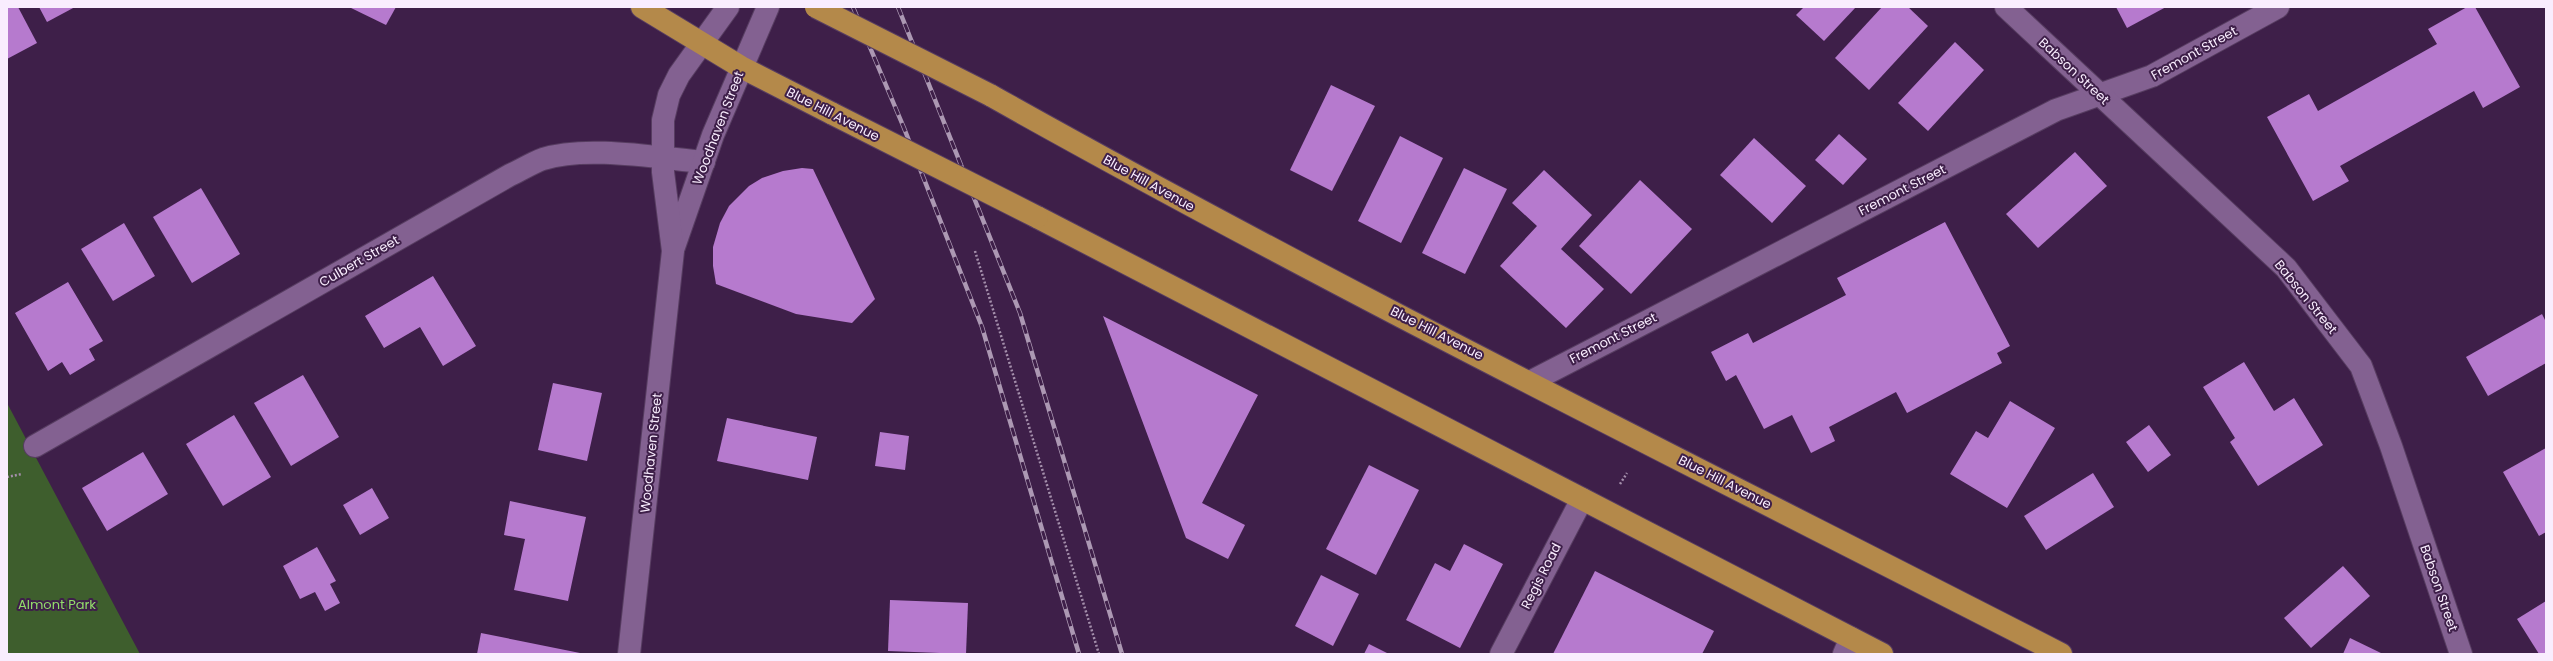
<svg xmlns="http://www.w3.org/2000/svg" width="2553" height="661" viewBox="0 0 2553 661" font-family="Poppins,sans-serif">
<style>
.green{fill:#3e5e2d}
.building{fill:#b67ace}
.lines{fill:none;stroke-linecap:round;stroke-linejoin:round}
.street-casing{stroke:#573d61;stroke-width:24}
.secondary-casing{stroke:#573d61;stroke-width:24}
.highway-casing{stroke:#573d61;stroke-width:24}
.path{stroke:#a48fab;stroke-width:2.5;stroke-dasharray:2 2;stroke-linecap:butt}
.street{stroke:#836191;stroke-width:22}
.secondary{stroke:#836191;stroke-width:22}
.highway{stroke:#b4894a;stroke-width:22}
.rail-casing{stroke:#ac98b3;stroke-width:4.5}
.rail{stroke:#3e1f49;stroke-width:3;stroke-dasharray:9;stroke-linecap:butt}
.highway-bridge-casing{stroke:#573d61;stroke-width:24;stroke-linecap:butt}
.highway-bridge{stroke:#b4894a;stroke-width:22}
.labels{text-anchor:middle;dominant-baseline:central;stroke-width:4;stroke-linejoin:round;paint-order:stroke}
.street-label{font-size:13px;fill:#f9edfe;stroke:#3e1f49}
.park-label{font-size:13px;fill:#92dd6a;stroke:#3e1f49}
</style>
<rect width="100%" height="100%" fill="#3e1f49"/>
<polygon class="green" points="7,403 140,654 7,654"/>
<g class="building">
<polygon points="7,7 18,7 37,43 7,59"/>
<polygon points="39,7 75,7 47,22"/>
<polygon points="349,7 396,7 386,25"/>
<polygon points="1804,7 1856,7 1824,41 1796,15"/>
<polygon points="1882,7 1908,7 1928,26 1869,90 1835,58"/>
<polygon points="2116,7 2166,7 2127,28"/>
<polygon points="2467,7 2475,7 2520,87 2483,108 2474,91 2340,166 2349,181 2313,201 2267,117 2309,94 2318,111 2437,44 2428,29"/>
<polygon points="1955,42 1984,70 1928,131 1898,103"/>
<polygon points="1331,85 1375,106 1332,191 1290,170"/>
<polygon points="1839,134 1867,159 1843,185 1815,160"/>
<polygon points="1400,136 1443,158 1401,243 1358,221"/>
<polygon points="1754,138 1806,186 1772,223 1720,175"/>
<polygon points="2075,152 2107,186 2038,248 2006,214"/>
<polygon points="802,168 813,169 875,299 852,323 796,314 716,284 713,266 713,247 720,223 729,206 749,186 762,178 783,171"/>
<polygon points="1464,168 1507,189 1465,274 1422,253"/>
<polygon points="1544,170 1592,215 1561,249 1604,289 1566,328 1500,266 1537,226 1512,203"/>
<polygon points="1640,180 1692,229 1631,294 1579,246"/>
<polygon points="201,188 240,254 192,283 153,217"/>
<polygon points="1945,222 2010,346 1997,353 2002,363 1907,413 1896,392 1829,427 1835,441 1811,453 1792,415 1764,429 1736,375 1726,381 1711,352 1748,333 1753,343 1846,295 1837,278"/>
<polygon points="124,223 155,276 113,301 81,249"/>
<polygon points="433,276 476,346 443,366 420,327 384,348 365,316"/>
<polygon points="68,282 103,341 89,349 95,360 70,375 62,362 48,371 15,313"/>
<polygon points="2542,314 2546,322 2546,363 2488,396 2466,357"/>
<polygon points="1103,316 1258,395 1202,503 1245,525 1228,559 1186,538"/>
<polygon points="2244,362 2274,411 2294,398 2323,445 2258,486 2230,442 2235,438 2203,387"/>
<polygon points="303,375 339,437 291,466 254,403"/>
<polygon points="553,383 602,393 587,461 538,450"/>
<polygon points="2010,401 2055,428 2007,508 1950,474 1976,431 1988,438"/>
<polygon points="234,415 271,477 223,506 186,444"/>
<polygon points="727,418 817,437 808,480 717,461"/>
<polygon points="2149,425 2171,455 2148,472 2126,442"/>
<polygon points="880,432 909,436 905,470 875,466"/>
<polygon points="2546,448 2546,532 2539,536 2503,472"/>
<polygon points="143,452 168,494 107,531 82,488"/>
<polygon points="1369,465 1419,490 1376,575 1326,549"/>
<polygon points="2093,473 2114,507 2046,550 2024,516"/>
<polygon points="372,488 389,518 360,535 343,505"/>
<polygon points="510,501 586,517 568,601 514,590 525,539 504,535"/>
<polygon points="1464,544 1503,564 1460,648 1406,620 1435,563 1450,571"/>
<polygon points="317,547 336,581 330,584 340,603 325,611 315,592 300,599 283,566"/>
<polygon points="2343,566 2370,596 2311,648 2284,618"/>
<polygon points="1595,571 1714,631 1702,654 1553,654"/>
<polygon points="1321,575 1359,594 1333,646 1295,626"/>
<polygon points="890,600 968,603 966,654 888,651"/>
<polygon points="2546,601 2546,654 2539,654 2517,619"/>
<polygon points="481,633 580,653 580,654 477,654"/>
<polygon points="2350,638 2383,654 2343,654"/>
<polygon points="1369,644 1389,654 1364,654"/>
</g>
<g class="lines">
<defs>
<g id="street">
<polyline points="1530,382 2056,110 2152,76 2278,7"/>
<path d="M35 446 510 175C521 170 532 163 543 159 586 145 658 158 704 162"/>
<polyline points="1501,654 1582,499"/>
<polyline points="1844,654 1851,638"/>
</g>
<g id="secondary">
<polyline points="2006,7 2286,268 2361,366 2391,446 2461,654"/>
<polyline points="674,247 713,135 768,7"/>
<polyline points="629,654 673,251 663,172 663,120 669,95 679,75 728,7"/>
</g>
<g id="highway">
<polyline points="642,7 741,67 833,114"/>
<path d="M990 95C1341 292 1702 470 2061 654"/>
<polyline points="1037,217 1882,654"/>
</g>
</defs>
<use href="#street" class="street-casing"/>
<use href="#secondary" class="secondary-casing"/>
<use href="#highway" class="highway-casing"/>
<g class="path">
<polyline points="975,251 1099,654"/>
<polyline points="7,477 22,474"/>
<polyline points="1620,484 1627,473"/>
</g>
<use href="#street" class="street"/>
<use href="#secondary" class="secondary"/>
<use href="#highway" class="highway"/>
<defs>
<g id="rail">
<polyline points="853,7 904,128 982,327 1079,654"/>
<polyline points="898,7 1020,313 1122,654"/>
</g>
</defs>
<use href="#rail" class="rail-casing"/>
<use href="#rail" class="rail"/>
<defs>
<g id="highway-bridge">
<polyline points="816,7 990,95"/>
<polyline points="833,114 1037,217"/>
</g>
</defs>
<use href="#highway-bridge" class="highway-bridge-casing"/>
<use href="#highway-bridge" class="highway-bridge"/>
</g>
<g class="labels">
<g class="street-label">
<text transform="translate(2194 53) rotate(-29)">Fremont Street</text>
<text transform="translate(2074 71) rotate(43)">Babson Street</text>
<text transform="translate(833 114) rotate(27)">Blue Hill Avenue</text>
<text transform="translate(718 128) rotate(-69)">Woodhaven Street</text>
<text transform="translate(1149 183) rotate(29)">Blue Hill Avenue</text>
<text transform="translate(1902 190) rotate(-27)">Fremont Street</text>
<text transform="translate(359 261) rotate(-30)">Culbert Street</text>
<text transform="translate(2306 297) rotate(51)">Babson Street</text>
<text transform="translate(1437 333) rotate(27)">Blue Hill Avenue</text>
<text transform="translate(1613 338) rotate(-27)">Fremont Street</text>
<text transform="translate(651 453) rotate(-84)">Woodhaven Street</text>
<text transform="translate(1725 482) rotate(27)">Blue Hill Avenue</text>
<text transform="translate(1541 576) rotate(-63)">Regis Road</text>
<text transform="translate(2439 588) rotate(71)">Babson Street</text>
</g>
<g class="park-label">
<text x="57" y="604">Almont Park</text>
</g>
</g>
<rect width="2553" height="661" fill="none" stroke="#f9edfe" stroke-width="16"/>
</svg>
